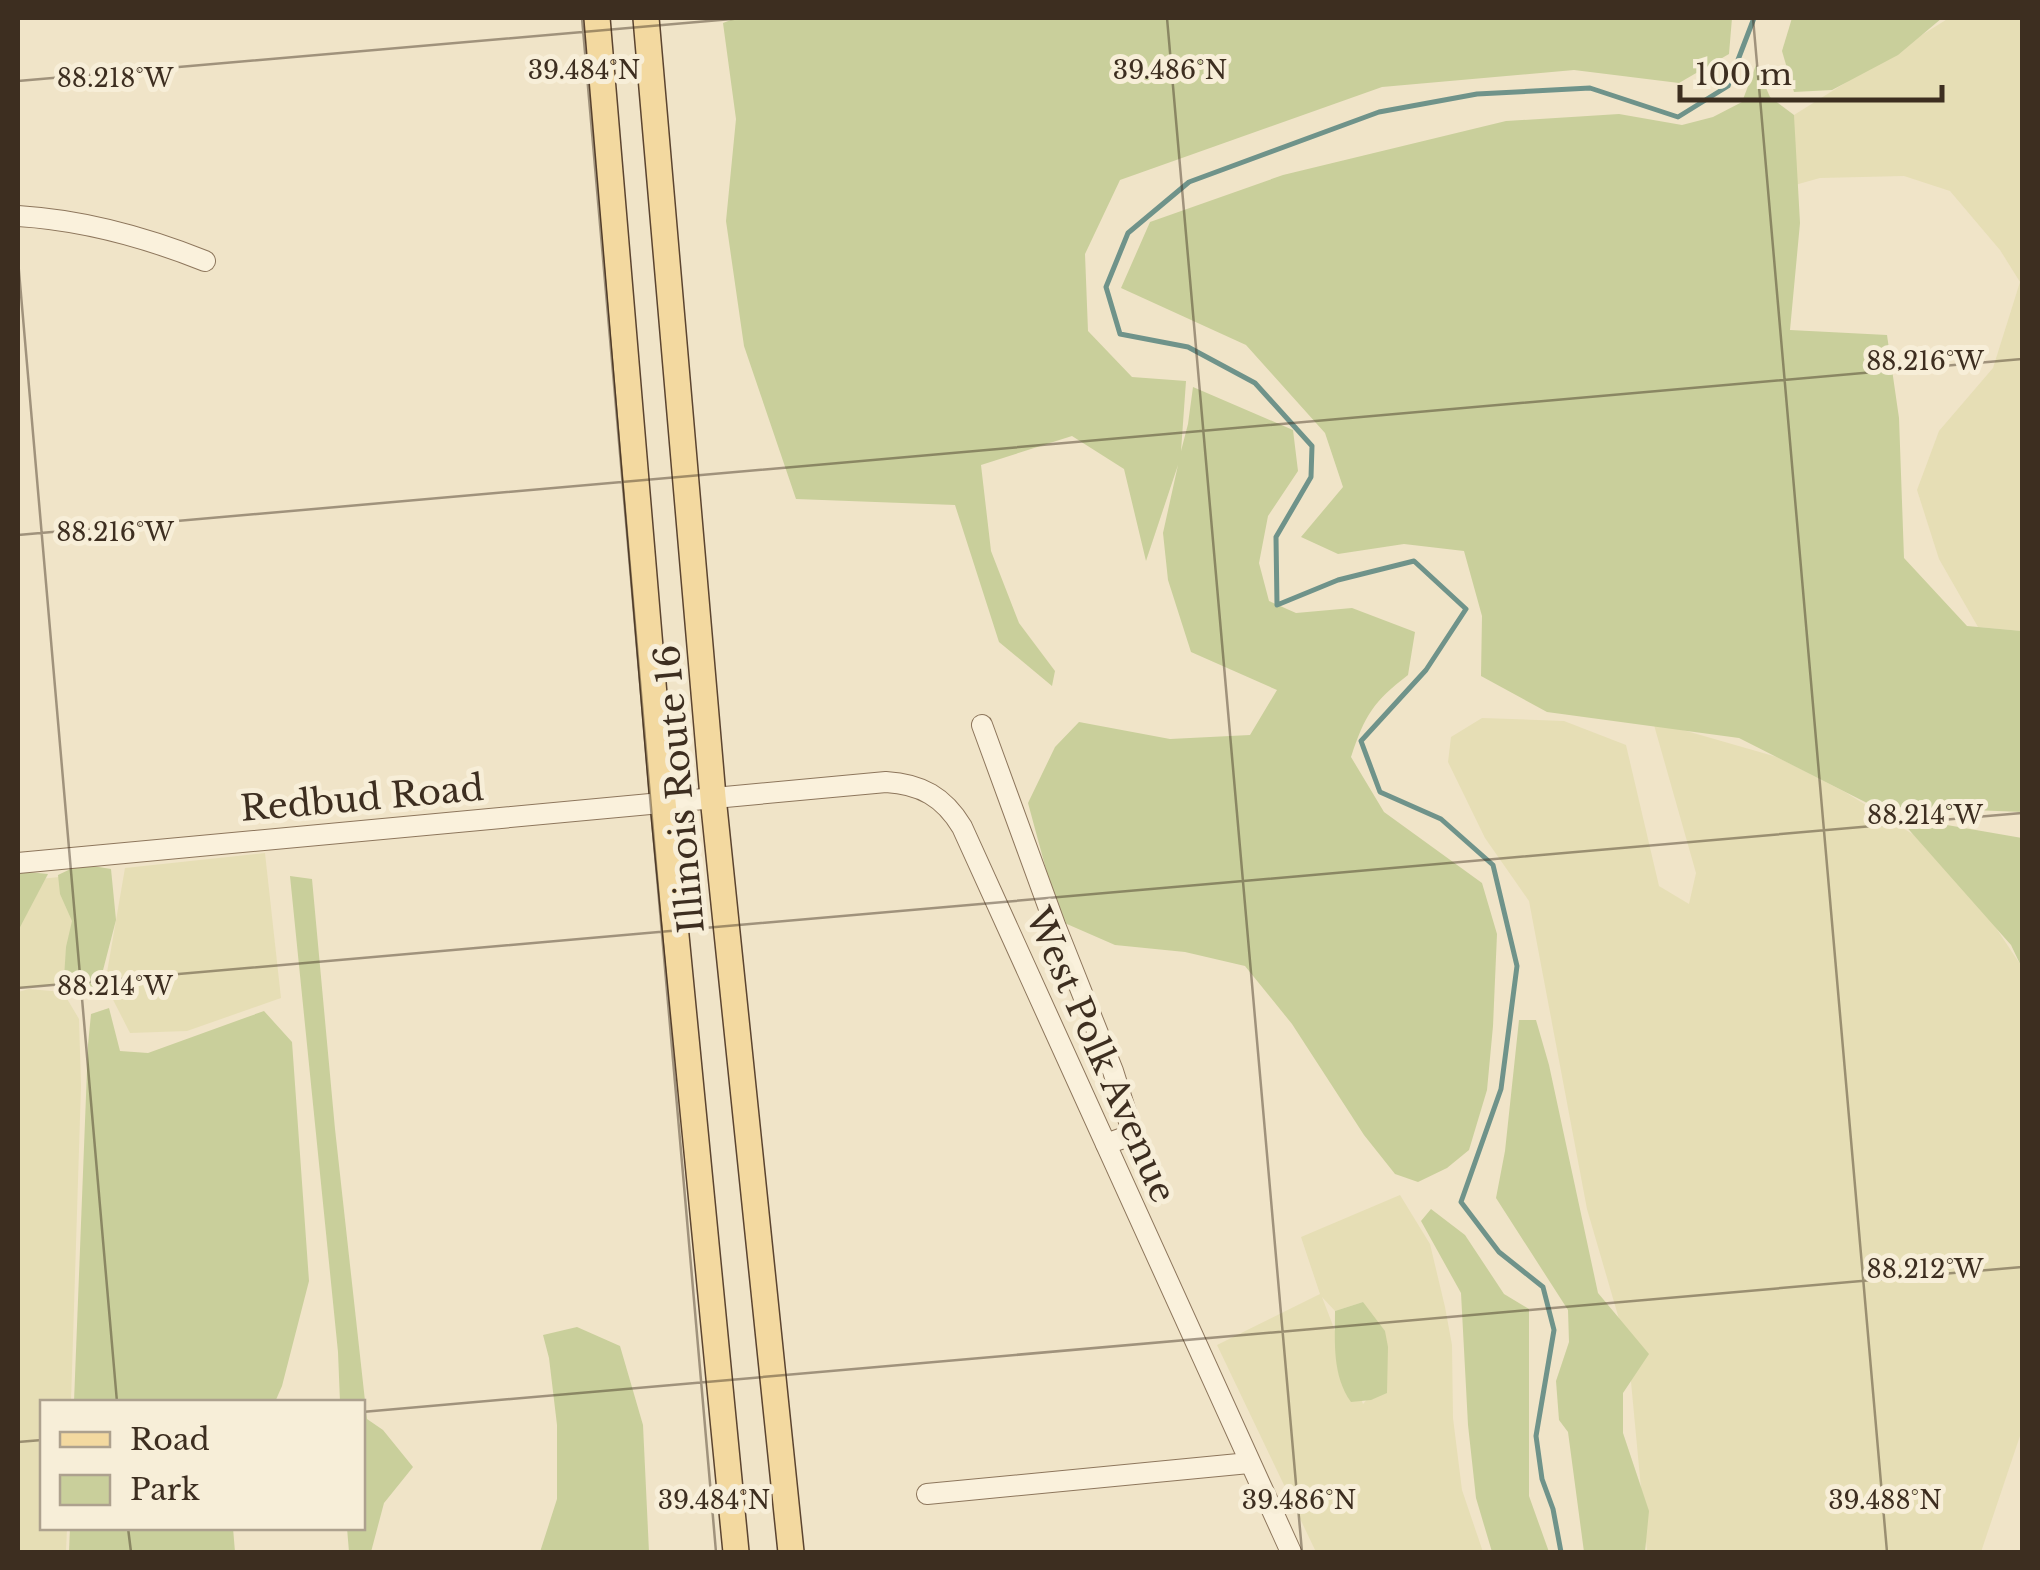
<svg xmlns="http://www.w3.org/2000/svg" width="2040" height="1570" viewBox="0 0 2040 1570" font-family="'Libre Baskerville',serif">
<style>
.farmland{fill:#e6deb5;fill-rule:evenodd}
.green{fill:#c9cf9b}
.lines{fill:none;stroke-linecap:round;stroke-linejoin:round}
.stream{stroke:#6f938a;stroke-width:5}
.minor-casing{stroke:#8d765c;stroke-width:22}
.major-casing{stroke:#5b4430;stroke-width:28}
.minor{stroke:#faf1dc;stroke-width:20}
.major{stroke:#f3d9a0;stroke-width:25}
.ticks{fill:none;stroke:#3d2e20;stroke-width:2.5;stroke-opacity:0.45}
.labels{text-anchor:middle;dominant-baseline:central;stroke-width:10;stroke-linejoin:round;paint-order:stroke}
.street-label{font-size:35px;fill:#3d2e20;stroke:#f7eed8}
.ticks-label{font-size:25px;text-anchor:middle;fill:#3d2e20;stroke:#f7eed8;stroke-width:10;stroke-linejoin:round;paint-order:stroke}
</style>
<rect width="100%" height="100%" fill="#f0e4c8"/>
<g class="farmland">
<polygon points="1949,18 2022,18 2022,631 1978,627 1939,559 1917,490 1939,431 1993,368 2020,282 2000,250 1950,191 1904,176 1820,178 1795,185 1794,115"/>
<polygon points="1482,718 1564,721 1626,745 1659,886 1689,904 1696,873 1654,725 1676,728 1777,757 1845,792 1914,835 1984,910 2022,967 2022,1430 1981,1552 1647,1552 1628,1350 1587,1209 1529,901 1485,838 1448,762 1451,737"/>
<polygon points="265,853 281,998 187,1031 130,1033 105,984 125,868"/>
<polygon points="81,875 92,981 18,988 18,881"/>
<polygon points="29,989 63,992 79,1019 81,1086 71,1402 42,1402 42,1528 67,1528 66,1552 18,1552 18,992"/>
<path d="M1400 1195 1430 1244 1445 1307 1452 1345 1453 1418 1462 1490 1483 1552H1316L1217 1345 1320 1294 1301 1237ZM1322 1297 1335 1311 1363 1302 1386 1378 1363 1404Z"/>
</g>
<g class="green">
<path d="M736 18H1732L1729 54 1679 83 1574 70 1382 87 1120 180 1085 254 1088 331 1132 377 1186 381 1181 451 1188 424 1193 387 1293 430 1298 471 1268 516 1259 563 1269 601 1296 613 1352 608 1415 632 1408 675C1373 702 1365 715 1351 757L1384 812 1482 883 1497 934 1493 1026 1487 1090 1469 1150 1447 1168 1418 1182 1395 1174 1364 1135 1292 1024 1245 966 1185 952 1115 945 1060 921 1028 803 1055 747 1079 722 1170 739 1250 735 1277 690 1191 652 1168 580 1163 533 1178 465 1146 561 1124 469 1072 436 981 465 991 551 1019 623 1055 671 1052 686 999 642 955 505 796 499 744 346 726 221 736 119 723 23Z"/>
<polygon points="1792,18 1942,18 1898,55 1832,90 1794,92 1782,51"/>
<polygon points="1756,65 1770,97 1794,115 1800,223 1790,330 1887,335 1899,418 1904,558 1967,626 2022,631 2022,812 1873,806 1739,738 1547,712 1481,676 1482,616 1464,551 1404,544 1338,554 1301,537 1343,487 1325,433 1246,345 1121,288 1150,222 1283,175 1506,121 1619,114 1682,125 1713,117 1742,102"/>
<polygon points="1903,823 1947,825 2022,838 2022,968 2011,945"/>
<polygon points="81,864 111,869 116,920 101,978 95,991 64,978 66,947 72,921 60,894 58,875"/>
<polygon points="18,871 48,874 18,931"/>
<polygon points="290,876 312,879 335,1129 367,1419 383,1430 413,1467 384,1503 371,1552 349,1552 347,1528 362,1528 362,1402 340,1402 338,1352"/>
<polygon points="109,1008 120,1051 148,1053 264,1011 292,1042 309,1281 282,1386 275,1402 74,1402 88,1045 91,1014"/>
<polygon points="1519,1020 1536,1020 1549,1065 1598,1293 1649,1354 1623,1393 1623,1433 1649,1511 1645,1552 1584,1552 1568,1432 1559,1420 1556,1381 1569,1342 1568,1310 1496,1198 1505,1151"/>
<polygon points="1431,1209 1465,1235 1504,1294 1529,1309 1529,1496 1549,1552 1492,1552 1476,1498 1468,1425 1461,1293 1421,1221"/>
<path d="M1363 1302 1385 1331 1388 1347 1387 1393 1371 1400 1351 1402C1332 1375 1335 1343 1335 1311Z"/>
<polygon points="577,1327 620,1346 643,1425 649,1552 540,1552 557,1499 557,1425 549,1358 543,1335"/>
<polygon points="70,1528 233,1528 235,1552 69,1552"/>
</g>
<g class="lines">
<polyline class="stream" points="1561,1552 1553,1509 1542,1479 1536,1436 1554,1330 1543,1287 1499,1252 1461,1202 1501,1089 1517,966 1493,865 1441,819 1380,792 1361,741 1426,670 1466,609 1414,561 1338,580 1277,605 1276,537 1311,477 1312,446 1255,383 1188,347 1120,334 1106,287 1128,233 1189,182 1379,112 1477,94 1590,88 1678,117 1728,86 1754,18"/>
<defs>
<g id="minor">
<path d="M18 216C83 220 145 237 205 261"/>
<polyline points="982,725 1055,925 1113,1071 1131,1128 1126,1137 1106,1144"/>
<path d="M18 863 886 782C921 784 944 797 962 827L1291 1552"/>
<polyline points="927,1494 1249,1463"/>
</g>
<g id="major">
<polyline points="597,18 663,802 736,1552"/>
<polyline points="646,18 713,797 791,1552"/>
</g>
</defs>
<use href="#minor" class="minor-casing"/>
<use href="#major" class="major-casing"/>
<use href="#minor" class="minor"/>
<use href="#major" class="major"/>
</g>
<path class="ticks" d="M582 18 716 1552M1167 18 1302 1552M1753 18 1887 1552M18 81 743 18M18 260 117 1402M18 535 2022 359M18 988 2022 813M362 1412 2022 1267M18 1442 42 1440M128 1528 131 1552"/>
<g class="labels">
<g class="street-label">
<text transform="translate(679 789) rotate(-95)">Illinois Route 16</text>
<text transform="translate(362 798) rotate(-5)">Redbud Road</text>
<text transform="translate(1101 1055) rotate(66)">West Polk Avenue</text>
</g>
</g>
<g class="ticks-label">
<text x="584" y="79">39.484°N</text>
<text x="1170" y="79">39.486°N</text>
<text x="115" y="87">88.218°W</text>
<text x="1925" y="370">88.216°W</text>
<text x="115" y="541">88.216°W</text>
<text x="1925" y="824">88.214°W</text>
<text x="115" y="995">88.214°W</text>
<text x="1925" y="1278">88.212°W</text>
<text x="714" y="1509">39.484°N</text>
<text x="1299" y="1509">39.486°N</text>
<text x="1885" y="1509">39.488°N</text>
</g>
<rect width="2040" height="1570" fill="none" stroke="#3d2e20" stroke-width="40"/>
<rect x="40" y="1400" width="325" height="130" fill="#f7eed8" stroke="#ada18e" stroke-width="2.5"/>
<rect x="60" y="1432" width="50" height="15" fill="#f3d9a0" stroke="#ada18e" stroke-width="2.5"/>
<text x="130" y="1450" font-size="30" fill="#3d2e20">Road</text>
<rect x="60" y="1475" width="50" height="30" fill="#c9cf9b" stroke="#ada18e" stroke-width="2.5"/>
<text x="130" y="1500" font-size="30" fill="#3d2e20">Park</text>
<path d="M1680 85v15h262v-15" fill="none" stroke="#3d2e20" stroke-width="5"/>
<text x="1695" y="85" font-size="30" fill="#3d2e20" stroke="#f7eed8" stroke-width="8" paint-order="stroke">100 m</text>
</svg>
